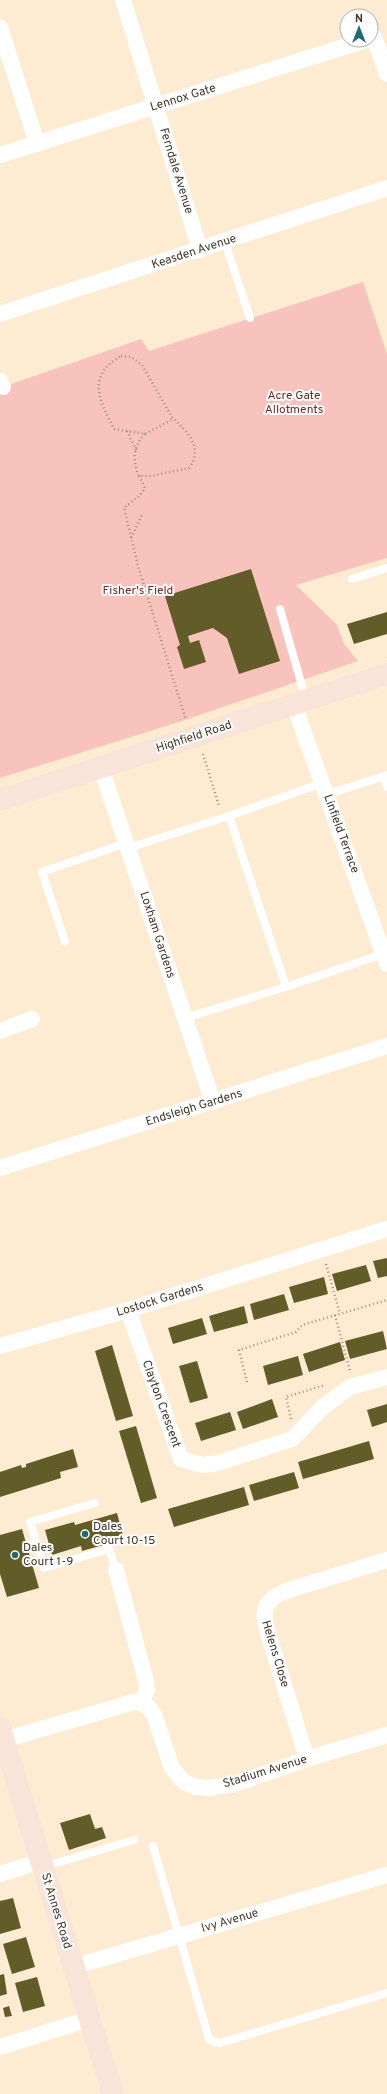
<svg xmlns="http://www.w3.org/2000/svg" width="387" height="2094" viewBox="0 0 387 2094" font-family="Overpass,sans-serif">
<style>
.green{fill:#f8c3bd}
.building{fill:#615c28}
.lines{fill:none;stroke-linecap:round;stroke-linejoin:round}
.path{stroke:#9d907d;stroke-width:2.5;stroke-dasharray:1 3;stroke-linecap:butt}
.lane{stroke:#fff;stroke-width:8}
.street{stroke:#fff;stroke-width:16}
.secondary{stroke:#f8e4d8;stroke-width:22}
.poi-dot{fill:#1e6972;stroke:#fff;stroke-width:1.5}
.labels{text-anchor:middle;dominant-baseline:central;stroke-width:4;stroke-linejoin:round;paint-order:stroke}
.street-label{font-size:12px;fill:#3f372a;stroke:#fff}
.park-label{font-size:12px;fill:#702925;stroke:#fff}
.poi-label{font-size:12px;fill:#3f372a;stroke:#fff;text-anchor:start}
</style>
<rect width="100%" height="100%" fill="#feecd2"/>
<polygon class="green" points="363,282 387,354 387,558 296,585 337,625 344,644 358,661 182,721 0,778 0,388 141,339 149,351"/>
<g class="building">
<polygon points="251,569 280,661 239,674 227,638 213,628 188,636 190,643 199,640 206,662 184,669 177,647 180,645 165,596"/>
<polygon points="387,612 387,634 354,644 347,624"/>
<polygon points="387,1258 387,1276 378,1278 373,1261"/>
<polygon points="366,1265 371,1281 337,1291 332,1274"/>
<polygon points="324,1277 328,1294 294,1303 289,1287"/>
<polygon points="284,1294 289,1310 254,1320 250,1304"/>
<polygon points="244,1306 248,1323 214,1332 209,1316"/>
<polygon points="202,1318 207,1334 173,1344 168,1328"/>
<polygon points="383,1331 387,1349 350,1359 345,1341"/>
<polygon points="340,1342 345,1360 309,1372 303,1354"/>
<polygon points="112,1345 133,1416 116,1421 95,1351"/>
<polygon points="298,1356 303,1375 268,1385 263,1366"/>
<polygon points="197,1361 208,1398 190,1403 179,1366"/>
<polygon points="272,1399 278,1417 243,1429 237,1412"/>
<polygon points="387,1404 387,1422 372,1427 367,1410"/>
<polygon points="230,1412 236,1430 201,1441 195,1423"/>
<polygon points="136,1426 157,1498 141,1503 119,1431"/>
<polygon points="369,1441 374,1459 303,1479 298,1462"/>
<polygon points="73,1449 78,1467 60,1472 61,1478 0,1497 0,1472 21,1465 22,1468 26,1467 26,1464"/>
<polygon points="294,1472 299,1488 254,1501 249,1485"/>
<polygon points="244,1487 249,1505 174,1527 168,1509"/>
<polygon points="117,1513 124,1539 82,1551 81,1546 52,1555 45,1530 74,1522 75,1525"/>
<polygon points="22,1529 39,1588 7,1597 0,1574 0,1535"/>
<polygon points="90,1814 95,1829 102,1827 106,1838 69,1850 60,1823"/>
<polygon points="13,1898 21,1928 0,1934 0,1901"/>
<polygon points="26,1937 35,1967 12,1974 3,1944"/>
<polygon points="4,1974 7,1994 0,1996 0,1975"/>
<polygon points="37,1977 45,2006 23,2012 15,1983"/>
<polygon points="9,2006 12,2016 5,2017 3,2008"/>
</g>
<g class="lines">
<g class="path">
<path d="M121 356 131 357 142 365 173 419 145 434 114 429C99 399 86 376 121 356Z"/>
<polyline points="127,431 136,450"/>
<path d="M145 434C133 446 132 462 139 476H151L189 468C204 446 188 433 172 417"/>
<polyline points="139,476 145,488 140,495 124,508 138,566 186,720"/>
<polyline points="131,538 142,515"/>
<polyline points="203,754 219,806"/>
<polyline points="326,1264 340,1314"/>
<polyline points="335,1315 350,1371"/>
<polyline points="247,1382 239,1350 296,1332 302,1325 387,1300"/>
<polyline points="291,1419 286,1397 325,1385"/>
</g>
<g class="lane">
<polyline points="225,242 250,318"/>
<polyline points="352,579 387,568"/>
<polyline points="280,609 306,700"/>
<polyline points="383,776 387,787"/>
<polyline points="326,795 387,775"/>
<polyline points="128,848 229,816"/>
<polyline points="65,942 42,872 126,843"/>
<polyline points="286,987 229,816 322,783"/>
<polyline points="185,1018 286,987 383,954"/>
<polyline points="95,1503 30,1522 44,1568 109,1549 116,1570"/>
<polyline points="153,1846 209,2039 214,2042 220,2043 387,1993"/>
<polyline points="43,1867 134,1840"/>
</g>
<g class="street">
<polyline points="123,0 200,250"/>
<polyline points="0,27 37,144"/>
<polyline points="374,37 387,74"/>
<polyline points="0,155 366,40"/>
<polyline points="0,314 387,188"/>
<polyline points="0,381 3,387"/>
<polyline points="294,705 387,964"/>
<polyline points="101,768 213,1102"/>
<polyline points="0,1031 32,1019"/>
<polyline points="0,1168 387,1046"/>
<polyline points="128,1310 181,1459 202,1465 218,1463 292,1439 323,1407 350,1387 387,1377"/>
<polyline points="0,1346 128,1310 387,1229"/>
<polyline points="116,1570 146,1681 147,1690 142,1703"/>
<polyline points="4,1740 137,1701 148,1707 154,1714 172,1768 184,1782 195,1787 208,1788 235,1784 307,1759 387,1735"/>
<path d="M307 1759 267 1630C261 1608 265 1600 286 1591L387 1560"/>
<polyline points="0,1874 41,1861"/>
<polyline points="73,1967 387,1875"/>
<polyline points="0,2047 89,2019"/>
</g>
<g class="secondary">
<polyline points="0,800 387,674"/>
<polyline points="0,1728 113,2094"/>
</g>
</g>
<g class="poi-dot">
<circle cx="85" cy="1534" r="4"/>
<circle cx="15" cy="1555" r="4"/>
</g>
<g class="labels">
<g class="street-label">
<text transform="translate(183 98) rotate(-17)">Lennox Gate</text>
<text transform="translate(176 171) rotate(73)">Ferndale Avenue</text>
<text transform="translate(194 252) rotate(-18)">Keasden Avenue</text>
<text transform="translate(194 737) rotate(-18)">Highfield Road</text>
<text transform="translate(341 834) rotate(70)">Linfield Terrace</text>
<text transform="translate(157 935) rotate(72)">Loxham Gardens</text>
<text transform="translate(194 1108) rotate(-17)">Endsleigh Gardens</text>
<text transform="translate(160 1300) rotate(-17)">Lostock Gardens</text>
<text transform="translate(161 1404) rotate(70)">Clayton Crescent</text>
<text transform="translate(275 1654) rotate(73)">Helens Close</text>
<text transform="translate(265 1772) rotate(-17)">Stadium Avenue</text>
<text transform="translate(56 1911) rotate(73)">St Annes Road</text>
<text transform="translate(230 1921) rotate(-16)">Ivy Avenue</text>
</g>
<g class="park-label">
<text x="294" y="396">Acre Gate<tspan x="294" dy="14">Allotments</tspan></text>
<text x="138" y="591">Fisher's Field</text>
</g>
<g class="poi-label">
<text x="93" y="1527">Dales<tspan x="93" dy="14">Court 10-15</tspan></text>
<text x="23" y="1548">Dales<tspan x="23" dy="14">Court 1-9</tspan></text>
</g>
</g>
<g transform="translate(359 28)"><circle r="19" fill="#ffffff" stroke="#b2afaa"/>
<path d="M0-3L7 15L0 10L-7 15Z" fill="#1e6972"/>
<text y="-6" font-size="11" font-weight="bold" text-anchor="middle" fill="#3f372a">N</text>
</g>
</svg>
